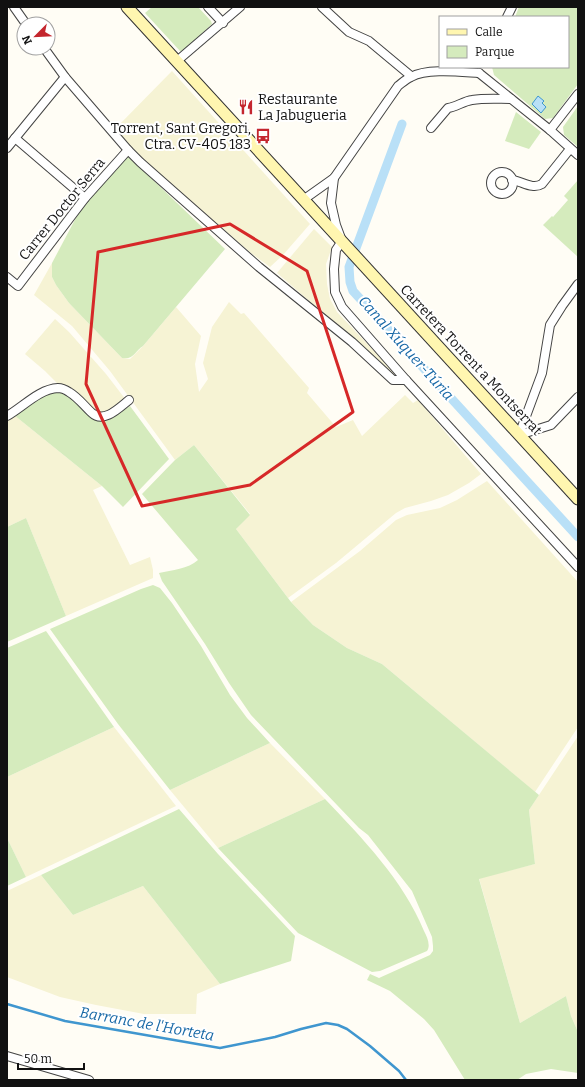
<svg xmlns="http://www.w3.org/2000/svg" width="585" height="1087" viewBox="0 0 585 1087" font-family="Bitter,serif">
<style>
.farmland{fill:#f6f3d4}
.green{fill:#d5ebbd}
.water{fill:#b9e0f7;stroke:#3f96cf}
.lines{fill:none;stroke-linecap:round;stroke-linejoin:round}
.stream{stroke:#3f96cf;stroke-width:2.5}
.canal{stroke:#b9e0f7;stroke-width:9}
.minor-casing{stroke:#444;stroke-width:10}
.secondary-casing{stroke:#333;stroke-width:13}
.minor{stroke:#fff;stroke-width:8}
.secondary{stroke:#fff6b0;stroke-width:11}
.marked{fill:none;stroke:#d62828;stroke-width:3;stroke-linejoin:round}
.labels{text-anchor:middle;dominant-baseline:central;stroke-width:4;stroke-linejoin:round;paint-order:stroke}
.poi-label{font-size:14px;fill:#111;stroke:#fff;text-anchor:start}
.street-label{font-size:14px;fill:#111;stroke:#fff}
.water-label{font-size:15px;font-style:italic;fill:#1768a6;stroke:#fff}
</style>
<rect width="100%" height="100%" fill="#fffdf5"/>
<g class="farmland">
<polygon points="172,71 310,224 283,255 270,267 251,253 131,150 115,129"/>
<polygon points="314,229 332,247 326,264 327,284 330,299 337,312 394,372 396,377 388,373 350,336 277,273"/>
<polygon points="52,263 52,277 56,285 69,303 122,358 130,359 143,346 176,307 201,336 195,364 199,392 208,379 203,363 212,327 229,302 241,314 244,313 309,388 307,393 336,427 353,420 362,436 405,395 413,403 418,400 481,474 469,483 448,495 431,501 405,508 396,513 336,563 288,598 236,529 250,514 194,445 175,460 110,371 72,326 34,295"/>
<polygon points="55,319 69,332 106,374 126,400 114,409 99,415 65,387 57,383 45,371 25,354"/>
<polygon points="14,415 102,486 93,490 130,565 150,557 153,570 153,578 66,616 26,518 7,527 7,419"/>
<polygon points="487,481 578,582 578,727 535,792 382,664 347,648 313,625 291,602 360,551 396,520 407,515 440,508 457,500"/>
<polygon points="114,727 176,806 26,877 7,838 7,777"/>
<polygon points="578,736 578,1032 571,1016 566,996 520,1023 479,878 535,864 529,810"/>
<polygon points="270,743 325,799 218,848 170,790"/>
<polygon points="41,875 73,915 143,886 220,984 197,994 196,1014 144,1014 96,1005 60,997 7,977 7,891"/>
</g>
<g class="green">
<polygon points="152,7 198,7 211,21 212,24 183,51 180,51 145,13"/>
<polygon points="519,7 578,7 578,84 553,118 545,119 494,75 492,67 568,67 568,17 515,17"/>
<polygon points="578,106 578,147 564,135 563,127"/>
<polygon points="516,112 541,132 529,149 505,141"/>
<path d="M127 155 225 249 143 346C135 351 134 360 122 358L69 303 56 285 52 277V263L86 199Z"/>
<polygon points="578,180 578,257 543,225 552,216 553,217 568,200 564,196"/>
<polygon points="55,391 61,391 78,404 91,416 116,414 130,406 169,459 123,507 102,486 14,415 40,397"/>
<path d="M194 445 250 515 236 529 291 602 313 625 347 648 382 664 539 795 529 810 535 864 479 879 520 1023 566 996 571 1016 578 1032V1073L551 1069 526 1074 517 1080H465L434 1030 424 1019 390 991 367 980 370 974 379 978 430 955 433 951V946L432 937 412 891 368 835 359 828 251 715 229 683 205 644 162 581 159 573C172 570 188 569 198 560L142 494 175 460Z"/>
<polygon points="26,518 66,616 7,642 7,527"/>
<polygon points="153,585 160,588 172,603 201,646 230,695 247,718 270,743 170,790 118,724 50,629 141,589"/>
<polygon points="46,631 114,727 7,777 7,648"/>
<path d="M325 799C363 839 403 880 424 931 427 937 431 945 427 951L380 971 372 972 298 933 218 848Z"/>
<polygon points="179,809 218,854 295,936 291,961 220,984 143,886 73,915 41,875"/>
<polygon points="7,838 26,877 7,886"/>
</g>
<polygon class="water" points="538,96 544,101 542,103 546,107 541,113 532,104"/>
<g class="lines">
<polyline class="stream" points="7,1004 65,1021 220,1048 275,1037 301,1029 326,1023 338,1025 347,1029 370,1046 399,1071 406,1080"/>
<polyline class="canal" points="402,124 349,267 350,282 353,291 578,537"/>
<defs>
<g id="minor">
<polyline points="14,7 26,24"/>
<polyline points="208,7 223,23"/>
<polyline points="322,7 349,32 369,41 411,76"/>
<polyline points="507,17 512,7"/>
<polyline points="44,48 65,77 128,150 140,162 259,267 352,342 393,380 406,380"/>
<polyline points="177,61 240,7"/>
<polyline points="479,73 550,130 578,155"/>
<path d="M431 128 448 108C456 107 464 101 472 100 485 98 498 99 511 99"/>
<polyline points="550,130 578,94"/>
<polyline points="15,138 85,198"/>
<polyline points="7,148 65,77"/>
<circle cx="502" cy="183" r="11"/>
<polyline points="334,178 331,203 336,225 342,241 336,250 334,269 335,292 342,307 406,380 578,567"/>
<path d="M512 180C522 181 532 190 542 184L570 149"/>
<path d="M303 200 334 178 398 86C402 83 406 79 411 77 427 68 461 72 479 73"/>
<polyline points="7,277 18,286 85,198 128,150"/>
<path d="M7 416C23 407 39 389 58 388 62 388 66 390 69 392 79 398 84 406 92 413 104 424 120 407 129 400"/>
<polyline points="519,435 542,373 550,325 562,306 578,284"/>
<polyline points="519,435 551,425 578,397"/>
<polyline points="7,1056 89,1080"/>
</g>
<polyline id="secondary" points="127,7 578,499"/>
</defs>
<use href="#minor" class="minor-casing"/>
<use href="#secondary" class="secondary-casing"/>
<use href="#minor" class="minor"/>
<use href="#secondary" class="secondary"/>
</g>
<path class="marked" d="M230 224 307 271 353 412 250 485 142 506 86 384 98 252Z"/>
<defs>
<symbol id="restaurant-bare" viewBox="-9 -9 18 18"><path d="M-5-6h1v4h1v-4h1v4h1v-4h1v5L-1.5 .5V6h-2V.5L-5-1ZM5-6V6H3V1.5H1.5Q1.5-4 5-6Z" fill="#c4262e" stroke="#fff" stroke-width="2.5" paint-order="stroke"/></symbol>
<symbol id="bus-bare" viewBox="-9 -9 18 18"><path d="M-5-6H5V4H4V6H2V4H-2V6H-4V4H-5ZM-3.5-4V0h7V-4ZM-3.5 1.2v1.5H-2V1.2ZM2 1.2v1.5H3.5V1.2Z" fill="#c4262e" stroke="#fff" stroke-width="2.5" paint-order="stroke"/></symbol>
</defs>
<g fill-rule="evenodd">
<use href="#restaurant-bare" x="235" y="96" width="22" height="22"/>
<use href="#bus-bare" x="252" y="125" width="22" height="22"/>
</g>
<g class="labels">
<g class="poi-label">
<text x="258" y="99">Restaurante<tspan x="258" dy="16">La Jabugueria</tspan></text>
<text x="251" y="128" text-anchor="end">Torrent, Sant Gregori,<tspan x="251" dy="16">Ctra. CV-405 183</tspan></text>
</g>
<g class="street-label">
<text transform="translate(62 209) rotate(-51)">Carrer Doctor Serra</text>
<text transform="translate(471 360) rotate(47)">Carretera Torrent a Montserrat</text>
</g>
<g class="water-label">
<text transform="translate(406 348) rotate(48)">Canal Xúquer-Túria</text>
<text transform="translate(147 1024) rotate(10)">Barranc de l'Horteta</text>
</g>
</g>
<rect width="585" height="1087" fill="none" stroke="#111111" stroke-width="16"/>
<rect x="439" y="16" width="130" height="52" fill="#ffffff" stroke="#a0a0a0"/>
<rect x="447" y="29" width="20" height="6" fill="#fff6b0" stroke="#a0a0a0"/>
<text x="475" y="36" font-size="12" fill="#111111">Calle</text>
<rect x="447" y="46" width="20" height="12" fill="#d5ebbd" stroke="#a0a0a0"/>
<text x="475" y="56" font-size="12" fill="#111111">Parque</text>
<g transform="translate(36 36) rotate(246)"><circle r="19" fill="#ffffff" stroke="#a0a0a0"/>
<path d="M0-3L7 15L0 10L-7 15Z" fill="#c4262e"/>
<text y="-6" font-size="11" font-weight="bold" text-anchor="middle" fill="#111111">N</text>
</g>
<path d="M18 1063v6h66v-6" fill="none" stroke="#111111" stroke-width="2"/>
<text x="24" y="1063" font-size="12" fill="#111111" stroke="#ffffff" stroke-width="3" paint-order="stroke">50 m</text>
</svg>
